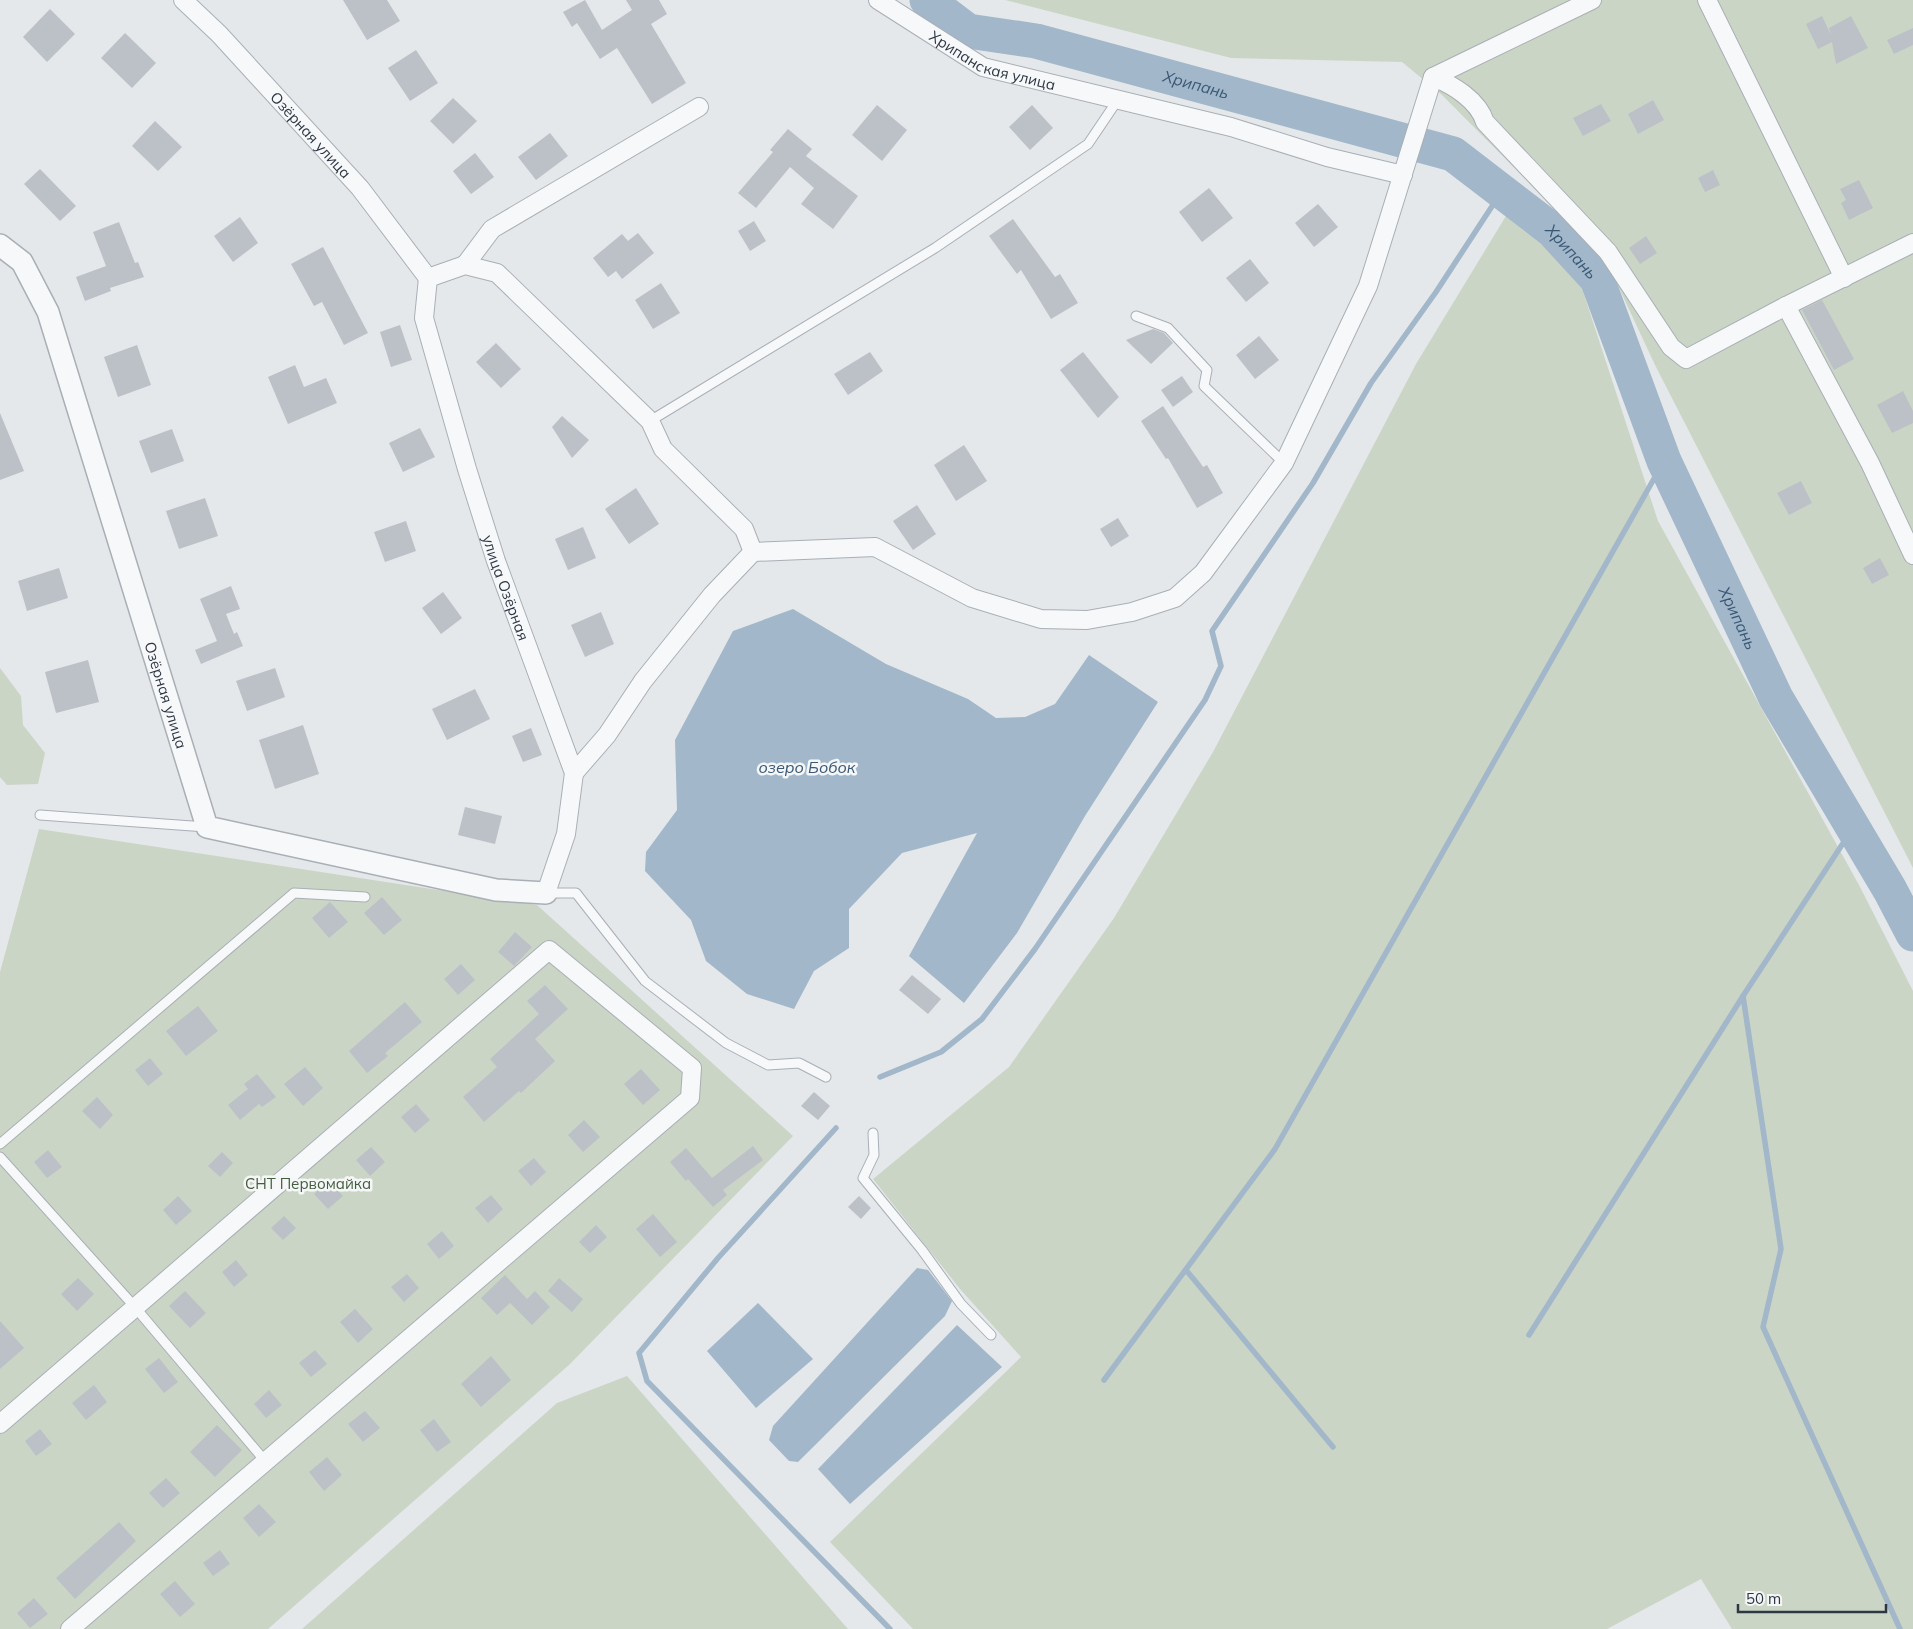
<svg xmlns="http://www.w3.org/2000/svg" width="1913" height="1629" viewBox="0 0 1913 1629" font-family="Mulish,sans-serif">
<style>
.green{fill:#cbd5c6}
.water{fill:#a2b7c9}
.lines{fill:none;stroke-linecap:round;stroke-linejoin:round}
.stream{stroke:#a2b7c9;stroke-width:5.5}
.river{stroke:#a2b7c9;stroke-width:35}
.building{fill:#bcc1c8}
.service-casing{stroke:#a9afb5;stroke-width:11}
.minor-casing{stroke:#a9afb5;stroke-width:20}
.tertiary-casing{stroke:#a9afb5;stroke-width:24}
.service{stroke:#f7f8fa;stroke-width:9}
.minor{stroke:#f7f8fa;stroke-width:18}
.tertiary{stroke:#f7f8fa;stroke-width:21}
.labels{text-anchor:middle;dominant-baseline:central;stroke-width:5;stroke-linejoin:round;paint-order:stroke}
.street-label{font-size:15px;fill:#2d3643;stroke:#f4f6f8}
.park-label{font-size:15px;fill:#445e3b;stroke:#f4f6f8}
.water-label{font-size:16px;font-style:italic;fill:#395875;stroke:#f4f6f8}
</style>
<rect width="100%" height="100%" fill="#e4e8eb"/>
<g class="green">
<polygon points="1005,0 1913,0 1913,868 1655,365 1606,260 1442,95 1402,62 1231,58"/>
<polygon points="1509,211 1577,273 1658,521 1859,885 1913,991 1913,1629 1732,1629 1701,1579 1607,1629 913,1629 830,1542 1021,1357 960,1289 873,1179 1009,1067 1114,918 1213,752 1416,364"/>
<polygon points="0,668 21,696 23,725 45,753 38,784 7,785 0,777"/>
<polygon points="39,829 537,905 793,1136 570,1364 268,1629 0,1629 0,972"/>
<polygon points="627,1376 848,1629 302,1629 557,1403"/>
</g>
<g class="water">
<polygon points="793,609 886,664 968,699 996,718 1025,717 1055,704 1089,655 1158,702 1085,816 1017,933 964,1003 909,956 977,833 902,853 849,909 849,948 814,971 794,1009 747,994 706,961 691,920 645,871 646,852 677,810 675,740 733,631"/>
<polygon points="917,1268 928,1270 952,1301 945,1316 798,1462 789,1461 769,1440 773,1426"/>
<polygon points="758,1303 813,1359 756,1408 707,1351"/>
<polygon points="957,1325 1002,1367 850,1504 818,1469"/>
</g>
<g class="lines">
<g class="stream">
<polyline points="1743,996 1781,1249 1763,1327 1900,1629"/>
<polyline points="880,1077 941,1052 982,1019 1035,949 1205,700 1221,666 1212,631 1313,483 1371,383 1436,292 1502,191"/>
<polyline points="836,1128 718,1258 639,1353 647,1381 890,1629"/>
<polyline points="1186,1270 1333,1447"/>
<polyline points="1529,1335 1743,996 1853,828"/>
<polyline points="1104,1380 1275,1149 1664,461"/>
</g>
<path class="river" id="s1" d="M927 0 968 31 1036 41 1453 154 1552 230 1597 279 1664 461 1776 698 1890 890 1913 934"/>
</g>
<g class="building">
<polygon points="343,0 387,0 400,21 367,40"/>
<polygon points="585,0 602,30 632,10 626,0 659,0 667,14 651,24 686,83 652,104 617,48 600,59 577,23 572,27 563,12"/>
<polygon points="50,9 75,34 47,62 23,37"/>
<polygon points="1822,16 1831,35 1829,28 1851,16 1868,48 1836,64 1832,42 1818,49 1806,24"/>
<polygon points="1913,28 1913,45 1894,54 1887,40"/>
<polygon points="125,33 156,63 132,88 101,58"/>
<polygon points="416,50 438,83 410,101 388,68"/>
<polygon points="453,98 477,121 453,144 430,121"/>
<polygon points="1653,100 1664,120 1638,134 1628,114"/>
<polygon points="1601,104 1611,121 1583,136 1573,118"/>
<polygon points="877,105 907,130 882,161 852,135"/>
<polygon points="1032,105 1053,128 1030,150 1009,127"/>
<polygon points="155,121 182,147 158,171 132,146"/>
<polygon points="788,129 812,149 806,156 858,196 833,229 801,204 814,188 790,167 756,208 738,193 773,152 770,150"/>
<polygon points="550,133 568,156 536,180 518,157"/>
<polygon points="475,153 494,177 471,194 453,171"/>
<polygon points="40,169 76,206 60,221 24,184"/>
<polygon points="1713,170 1720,185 1705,192 1698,178"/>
<polygon points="1859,180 1873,208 1849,220 1841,203 1846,200 1840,189"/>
<polygon points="1209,188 1233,218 1202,242 1179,212"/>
<polygon points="1318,204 1338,227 1314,247 1295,223"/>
<polygon points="240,217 258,243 233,262 214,236"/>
<polygon points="1013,219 1055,277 1060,274 1078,303 1051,319 1021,270 1017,274 989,236"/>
<polygon points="754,221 766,241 750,251 738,231"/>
<polygon points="119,222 135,263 138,262 144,277 110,288 111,291 85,301 76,277 106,266 93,232"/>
<polygon points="638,233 654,253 622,279 616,271 608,277 593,258 622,234 628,241"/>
<polygon points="1646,236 1657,253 1640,264 1629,248"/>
<polygon points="323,247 368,333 344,345 322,302 314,306 291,264"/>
<polygon points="1250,259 1269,283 1246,302 1226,278"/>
<polygon points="661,283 680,313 653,329 635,300"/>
<polygon points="1822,300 1854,359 1834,370 1802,310"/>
<polygon points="400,325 412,360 391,367 380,332"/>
<polygon points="1153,329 1164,333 1173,343 1151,364 1126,340"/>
<polygon points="1259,336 1279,360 1255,379 1236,355"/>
<polygon points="496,343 521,369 501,388 476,362"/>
<polygon points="137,345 151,385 118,397 104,357"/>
<polygon points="870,352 883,371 848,395 834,374"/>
<polygon points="1083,352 1119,397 1098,418 1060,370"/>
<polygon points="295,365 304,387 326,378 337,403 288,424 268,377"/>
<polygon points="1182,376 1193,392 1173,407 1161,390"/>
<polygon points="1903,391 1913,411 1913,423 1892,433 1877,405"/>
<polygon points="1163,406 1203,467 1207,465 1223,493 1197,508 1168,458 1166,459 1141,421"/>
<polygon points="0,413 24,471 0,480"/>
<polygon points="562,416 589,440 572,458 552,427"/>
<polygon points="420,428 435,457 403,472 389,443"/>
<polygon points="172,429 184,461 151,473 139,441"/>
<polygon points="964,445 987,481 956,501 934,465"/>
<polygon points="1801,481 1812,503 1789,515 1777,493"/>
<polygon points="636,488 659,524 629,544 605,509"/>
<polygon points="205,498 218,536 179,549 166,511"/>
<polygon points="917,505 936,534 913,550 893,521"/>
<polygon points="1118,518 1129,536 1111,547 1100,529"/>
<polygon points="406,521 416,551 385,562 374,532"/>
<polygon points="583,527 596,558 568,570 555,539"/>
<polygon points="1880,558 1889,575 1872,584 1863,568"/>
<polygon points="59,568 68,598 27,611 18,581"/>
<polygon points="231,586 240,609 226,614 234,634 237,632 243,646 201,664 195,650 217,641 200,599"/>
<polygon points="443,592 462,618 441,634 422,608"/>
<polygon points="601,612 614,644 585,657 571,625"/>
<polygon points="88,660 99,702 56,713 45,672"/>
<polygon points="275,668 285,697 247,711 236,681"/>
<polygon points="475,689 490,719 447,740 432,709"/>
<polygon points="303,725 319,774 275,789 259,740"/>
<polygon points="531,728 542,755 523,762 512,736"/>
<polygon points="465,807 502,816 495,844 458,835"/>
<polygon points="382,897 402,920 384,935 364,913"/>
<polygon points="330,902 348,922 329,938 312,918"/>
<polygon points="515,932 532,947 514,966 498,952"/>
<polygon points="461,964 475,980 458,995 444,979"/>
<polygon points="912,975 941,999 928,1014 899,990"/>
<polygon points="545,985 568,1009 535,1039 555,1061 521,1093 519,1091 484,1122 463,1097 497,1067 490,1059 539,1014 527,1001"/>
<polygon points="405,1002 422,1022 385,1053 388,1056 367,1073 349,1051"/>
<polygon points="198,1006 218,1031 186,1056 166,1031"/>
<polygon points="150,1058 163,1074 148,1086 135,1070"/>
<polygon points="305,1067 323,1088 303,1106 284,1084"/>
<polygon points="641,1069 660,1090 643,1105 624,1084"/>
<polygon points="257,1074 276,1097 262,1107 259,1104 240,1120 228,1105 248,1089 244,1084"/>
<polygon points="814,1092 830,1106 818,1120 801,1106"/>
<polygon points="97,1097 113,1115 100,1129 82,1111"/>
<polygon points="416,1104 430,1120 415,1133 401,1117"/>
<polygon points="584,1120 600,1137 583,1152 568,1135"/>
<polygon points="753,1146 763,1160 723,1190 727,1195 713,1207 688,1179 686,1181 670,1162 686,1148 712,1178"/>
<polygon points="371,1147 385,1162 370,1176 356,1160"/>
<polygon points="48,1150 62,1167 47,1178 34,1162"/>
<polygon points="222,1152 233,1163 220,1177 208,1166"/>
<polygon points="534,1158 546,1172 531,1186 518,1171"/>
<polygon points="329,1181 343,1196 328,1209 314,1194"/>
<polygon points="491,1195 503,1209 488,1223 475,1208"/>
<polygon points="178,1196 192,1211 176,1225 163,1210"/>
<polygon points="859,1196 871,1208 861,1219 848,1207"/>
<polygon points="653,1214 677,1242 660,1257 636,1229"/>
<polygon points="284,1216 296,1228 283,1240 271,1228"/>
<polygon points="596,1225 607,1237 590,1253 579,1242"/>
<polygon points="442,1231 454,1246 439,1259 427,1244"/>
<polygon points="236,1260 248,1275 234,1287 222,1272"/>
<polygon points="407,1274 419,1288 404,1302 391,1287"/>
<polygon points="505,1275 527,1299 535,1291 550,1307 532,1325 510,1303 497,1315 481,1298"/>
<polygon points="78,1278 94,1294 77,1311 61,1294"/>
<polygon points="559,1278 583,1299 572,1312 548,1291"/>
<polygon points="185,1291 206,1313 190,1328 169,1306"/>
<polygon points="355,1309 373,1329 358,1343 340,1322"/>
<polygon points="0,1321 24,1348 0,1369"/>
<polygon points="315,1350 327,1364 311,1377 299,1363"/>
<polygon points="491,1356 511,1380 481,1407 461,1384"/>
<polygon points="159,1358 178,1382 164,1393 145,1369"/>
<polygon points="94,1385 107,1402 86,1420 72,1403"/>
<polygon points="269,1390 282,1405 266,1418 254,1404"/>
<polygon points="365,1411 380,1428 363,1442 348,1424"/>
<polygon points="434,1419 451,1442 437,1452 420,1430"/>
<polygon points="217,1425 242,1450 215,1477 190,1452"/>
<polygon points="40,1429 52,1444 36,1456 25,1441"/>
<polygon points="327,1457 342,1475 324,1491 309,1472"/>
<polygon points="166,1478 180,1493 163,1508 149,1493"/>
<polygon points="259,1504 276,1522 259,1537 243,1518"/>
<polygon points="119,1522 136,1541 75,1599 56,1578"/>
<polygon points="220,1550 230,1564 213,1576 203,1563"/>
<polygon points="175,1581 195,1604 180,1617 160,1594"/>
<polygon points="34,1598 48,1614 30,1628 17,1613"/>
</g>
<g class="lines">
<defs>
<g id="service">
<polyline points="1136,316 1168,328 1207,370 1204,386 1284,463"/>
<polyline points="650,421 935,248 1088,144 1117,101"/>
<polyline points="40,815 206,827"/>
<polyline points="546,893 576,893 645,981 726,1043 768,1065 799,1063 826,1077"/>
<polyline points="873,1133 874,1155 863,1178 922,1250 961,1304 991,1335"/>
<polyline points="0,1144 294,893 365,897"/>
<polyline points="0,1157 134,1306 265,1461"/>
</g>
<g id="minor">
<path id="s2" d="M183 0 219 34 360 188 428 278"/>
<path id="s3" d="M878 0 983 67 1231 127 1327 157 1403 175"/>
<polyline points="1707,0 1844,278"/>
<path d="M1433 77C1453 85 1478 100 1485 122L1608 252 1671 347 1686 359 1786 306 1913 243"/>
<polyline points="465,265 492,229 699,107"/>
<polyline points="428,278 465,265 497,273 650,421 663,449 744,529 753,552 875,547 972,598 1041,619 1087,620 1132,612 1175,598 1203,573 1284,463 1368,286 1433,77 1592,0"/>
<path id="s4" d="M428 278 424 318 467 469 496 561 574 773 566 834 546 893"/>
<polyline points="1786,306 1870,463 1913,555"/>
<polyline points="574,773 607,735 643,681 712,595 753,552"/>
<polyline points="0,1424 549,950 692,1068 690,1098 70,1629"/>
</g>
<g id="tertiary">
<path id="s5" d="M0 245 22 262 48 312 207 827 496 890 546 893"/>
</g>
</defs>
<use href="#service" class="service-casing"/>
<use href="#minor" class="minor-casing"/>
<use href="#tertiary" class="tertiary-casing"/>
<use href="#service" class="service"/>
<use href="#minor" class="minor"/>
<use href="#tertiary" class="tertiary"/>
</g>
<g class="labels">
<g class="street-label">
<text stroke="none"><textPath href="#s3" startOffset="131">Хрипанская улица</textPath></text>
<text stroke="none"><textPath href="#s2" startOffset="186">Озёрная улица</textPath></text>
<text stroke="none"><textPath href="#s4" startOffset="322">улица Озёрная</textPath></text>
<text stroke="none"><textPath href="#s5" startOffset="485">Озёрная улица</textPath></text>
</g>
<g class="park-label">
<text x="308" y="1183">СНТ Первомайка</text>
</g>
<g class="water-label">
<text stroke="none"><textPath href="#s1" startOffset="286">Хрипань</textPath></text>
<text stroke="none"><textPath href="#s1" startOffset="706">Хрипань</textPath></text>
<text stroke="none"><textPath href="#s1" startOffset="1111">Хрипань</textPath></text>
<text x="807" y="767">озеро Бобок</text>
</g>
</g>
<path d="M1738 1604v8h148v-8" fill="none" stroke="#2d3643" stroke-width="2.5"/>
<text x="1746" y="1604" font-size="15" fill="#2d3643" stroke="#f4f6f8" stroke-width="4" paint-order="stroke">50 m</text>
</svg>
